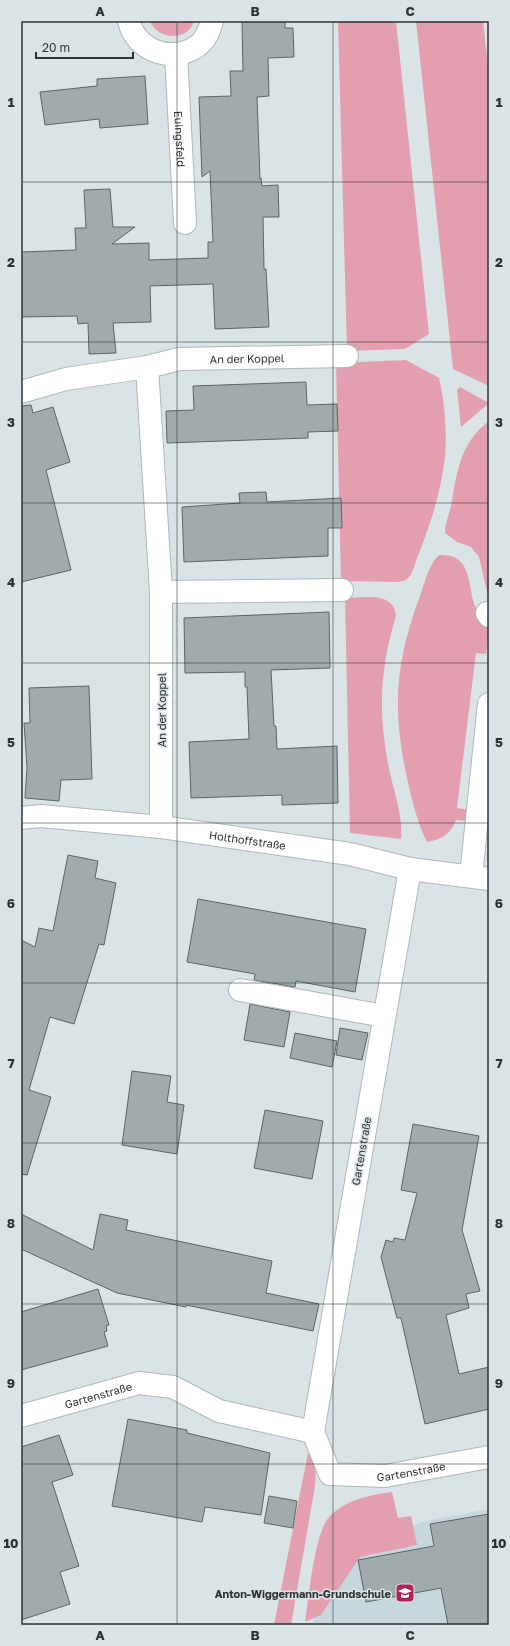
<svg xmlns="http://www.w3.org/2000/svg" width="510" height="1646" viewBox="0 0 510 1646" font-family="'Golos Text',sans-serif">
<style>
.built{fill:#c6d8dd}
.green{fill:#e39faf}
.building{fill:#a1aaac;stroke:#5c6466}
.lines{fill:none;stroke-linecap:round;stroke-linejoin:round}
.minor-casing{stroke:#afb8ba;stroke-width:24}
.minor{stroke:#fff;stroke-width:22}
.grid{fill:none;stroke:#2f3233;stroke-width:1;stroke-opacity:0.55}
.labels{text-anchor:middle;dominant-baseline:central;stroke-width:3;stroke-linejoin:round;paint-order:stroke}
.street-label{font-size:11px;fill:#2f3233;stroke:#dae4e6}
.poi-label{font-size:11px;font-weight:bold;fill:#2f3233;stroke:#dae4e6;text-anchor:end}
.neatline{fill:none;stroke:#2f3233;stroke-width:1.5}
.grid-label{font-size:13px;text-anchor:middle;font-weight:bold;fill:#2f3233}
</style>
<rect width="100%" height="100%" fill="#dae4e6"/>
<polygon class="built" points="489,1509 489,1625 312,1625 329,1561 425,1521"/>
<g class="green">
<path d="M150 21H194C188 42 157 40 150 21Z"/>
<polygon points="338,21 396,21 429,334 405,349 347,351"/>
<polygon points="416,21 483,21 489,76 489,386 453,369"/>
<path d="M406 360 439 378C445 403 447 432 445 457 441 492 430 526 417 558 415 564 413 572 409 577 406 581 403 581 398 582L341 581 336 363Z"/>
<polygon points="460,387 489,403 461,427 457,390"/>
<path d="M489 421V601L479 557 471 547 457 542 445 533C445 524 449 515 451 506 457 472 460 443 489 421Z"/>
<path d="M439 555C475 553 466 589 477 610 479 615 485 620 489 625V628L486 654 476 653 457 808 470 810 469 821 456 820C450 835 442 839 427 842 417 822 412 800 407 778 392 709 395 663 420 596 425 582 428 566 439 555Z"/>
<path d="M345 598C364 598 394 591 396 616 379 671 378 716 390 773 395 796 403 816 401 839L350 833Z"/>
<path d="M308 1453C317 1463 316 1473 315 1486L291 1625H274Z"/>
<path d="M392 1492 398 1518 411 1516 417 1545 360 1557 321 1615 305 1622C309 1598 314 1532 330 1516 347 1499 370 1495 392 1492Z"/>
</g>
<g class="building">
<polygon points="242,21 285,21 285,28 293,28 294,57 268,58 269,96 257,97 260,179 261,178 262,186 278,185 279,217 263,217 264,269 266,269 269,327 215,329 213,284 150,286 151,322 113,323 116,353 89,354 88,323 78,324 77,316 21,317 21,252 76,250 75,228 86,228 84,190 110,189 113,227 135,227 112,244 149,243 149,260 208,258 208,242 213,242 210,171 202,177 199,97 231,96 230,71 243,71"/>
<polygon points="145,76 148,124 100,128 99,119 45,125 40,92 97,86 97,79"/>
<polygon points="306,382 307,405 337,404 338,431 308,432 308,438 167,443 166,411 194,410 193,386"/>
<polygon points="31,405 33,413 53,407 70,462 46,470 71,570 21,582 21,406"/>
<polygon points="266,492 267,502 341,498 342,528 328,528 328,556 184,562 182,507 240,503 239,493"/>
<polygon points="329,612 330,668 271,670 274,726 276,726 277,749 337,746 338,803 282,805 282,795 191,798 189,742 249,739 247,687 245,687 245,672 185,673 184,618"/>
<polygon points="89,686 92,779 61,780 59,801 25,798 27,767 24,723 30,723 29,688"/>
<polygon points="68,855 98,861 95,878 116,883 104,945 99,944 74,1024 50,1017 29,1090 51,1097 27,1175 21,1174 21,940 35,947 39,928 53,931"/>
<polygon points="198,899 366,929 355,992 296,981 295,987 254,980 255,974 187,962"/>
<polygon points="250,1004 290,1012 284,1047 244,1040"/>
<polygon points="340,1028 368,1033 362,1060 336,1055"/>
<polygon points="295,1033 337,1041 332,1067 290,1058"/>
<polygon points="132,1071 171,1076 167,1102 184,1105 177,1154 122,1145"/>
<polygon points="265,1110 323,1121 312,1179 254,1168"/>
<polygon points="413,1124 479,1136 462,1230 480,1291 466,1294 469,1308 446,1315 459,1374 489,1367 489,1409 425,1424 401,1318 397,1318 381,1257 386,1240 393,1242 394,1238 405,1240 417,1193 401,1190"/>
<polygon points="21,1214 93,1250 100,1214 128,1220 126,1230 272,1261 266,1293 319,1304 313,1331 186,1305 186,1307 117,1293 21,1249"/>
<polygon points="98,1289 109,1325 106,1326 107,1331 104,1332 108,1346 21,1370 21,1312"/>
<polygon points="128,1419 187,1430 187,1433 270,1453 261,1515 205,1507 202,1522 112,1506"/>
<polygon points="59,1435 73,1475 52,1482 79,1566 60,1572 70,1604 21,1620 21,1447"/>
<polygon points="269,1496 297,1501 293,1528 264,1523"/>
<polygon points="489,1514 489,1625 448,1625 441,1588 366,1602 358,1560 434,1546 430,1524"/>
</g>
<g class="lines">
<defs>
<g id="minor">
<path d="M129 21C136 53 177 65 201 43 207 37 210 29 212 21"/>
<path id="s1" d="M176 54 185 223"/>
<path id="s2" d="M147 367 179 359 347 356"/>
<polyline points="21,392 66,379 147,367 161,592 161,827"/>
<polyline points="161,592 342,590"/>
<polyline points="487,613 489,616"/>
<path id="s3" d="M21 818 41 816 161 827 350 854 410 869 489 879"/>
<path id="s4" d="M410 869 313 1432 330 1474 385 1476 489 1457"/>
<polyline points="471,876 489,704"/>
<polyline points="240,990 384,1016"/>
<path id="s5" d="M21 1416 139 1383 173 1387 219 1411 313 1432"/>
</g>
</defs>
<use href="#minor" class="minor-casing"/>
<use href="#minor" class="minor"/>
</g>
<path class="grid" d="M177 21V1625M333 21V1625M21 182H489M21 342H489M21 503H489M21 663H489M21 823H489M21 983H489M21 1143H489M21 1304H489M21 1464H489"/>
<defs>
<symbol id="school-square" viewBox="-11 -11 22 22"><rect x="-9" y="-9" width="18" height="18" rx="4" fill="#b02259" stroke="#dae4e6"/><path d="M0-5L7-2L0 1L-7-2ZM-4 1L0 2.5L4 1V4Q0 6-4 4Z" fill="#fff"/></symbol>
</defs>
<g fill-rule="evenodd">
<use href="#school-square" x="394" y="1582" width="22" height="22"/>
</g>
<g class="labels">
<g class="street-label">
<text stroke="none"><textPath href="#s1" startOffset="85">Euingsfeld</textPath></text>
<text stroke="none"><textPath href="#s2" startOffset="101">An der Koppel</textPath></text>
<text transform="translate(161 710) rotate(-90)">An der Koppel</text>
<text stroke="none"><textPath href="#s3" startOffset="228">Holthoffstraße</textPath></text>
<text transform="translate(361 1151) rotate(-80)">Gartenstraße</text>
<text stroke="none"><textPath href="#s5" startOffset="80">Gartenstraße</textPath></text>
<text stroke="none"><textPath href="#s4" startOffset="698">Gartenstraße</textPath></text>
</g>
<g class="poi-label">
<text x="391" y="1593">Anton-Wiggermann-Grundschule</text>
</g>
</g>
<rect width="510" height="1646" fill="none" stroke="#dae4e6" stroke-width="44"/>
<path d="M36 52v6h97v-6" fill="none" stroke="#2f3233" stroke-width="2"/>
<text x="42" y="52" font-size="12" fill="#2f3233" stroke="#dae4e6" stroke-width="3" paint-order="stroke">20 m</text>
<rect x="22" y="22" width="466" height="1602" class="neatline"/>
<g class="grid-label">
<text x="100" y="16">A</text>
<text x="255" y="16">B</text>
<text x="410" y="16">C</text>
<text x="11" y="107">1</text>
<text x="499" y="107">1</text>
<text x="11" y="267">2</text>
<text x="499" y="267">2</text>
<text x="11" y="427">3</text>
<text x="499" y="427">3</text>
<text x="11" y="587">4</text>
<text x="499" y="587">4</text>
<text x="11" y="747">5</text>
<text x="499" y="747">5</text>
<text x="11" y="908">6</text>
<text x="499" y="908">6</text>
<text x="11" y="1068">7</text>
<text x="499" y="1068">7</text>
<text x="11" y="1228">8</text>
<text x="499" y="1228">8</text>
<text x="11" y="1388">9</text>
<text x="499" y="1388">9</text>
<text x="11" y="1548">10</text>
<text x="499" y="1548">10</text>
<text x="100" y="1640">A</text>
<text x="255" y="1640">B</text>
<text x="410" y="1640">C</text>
</g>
</svg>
